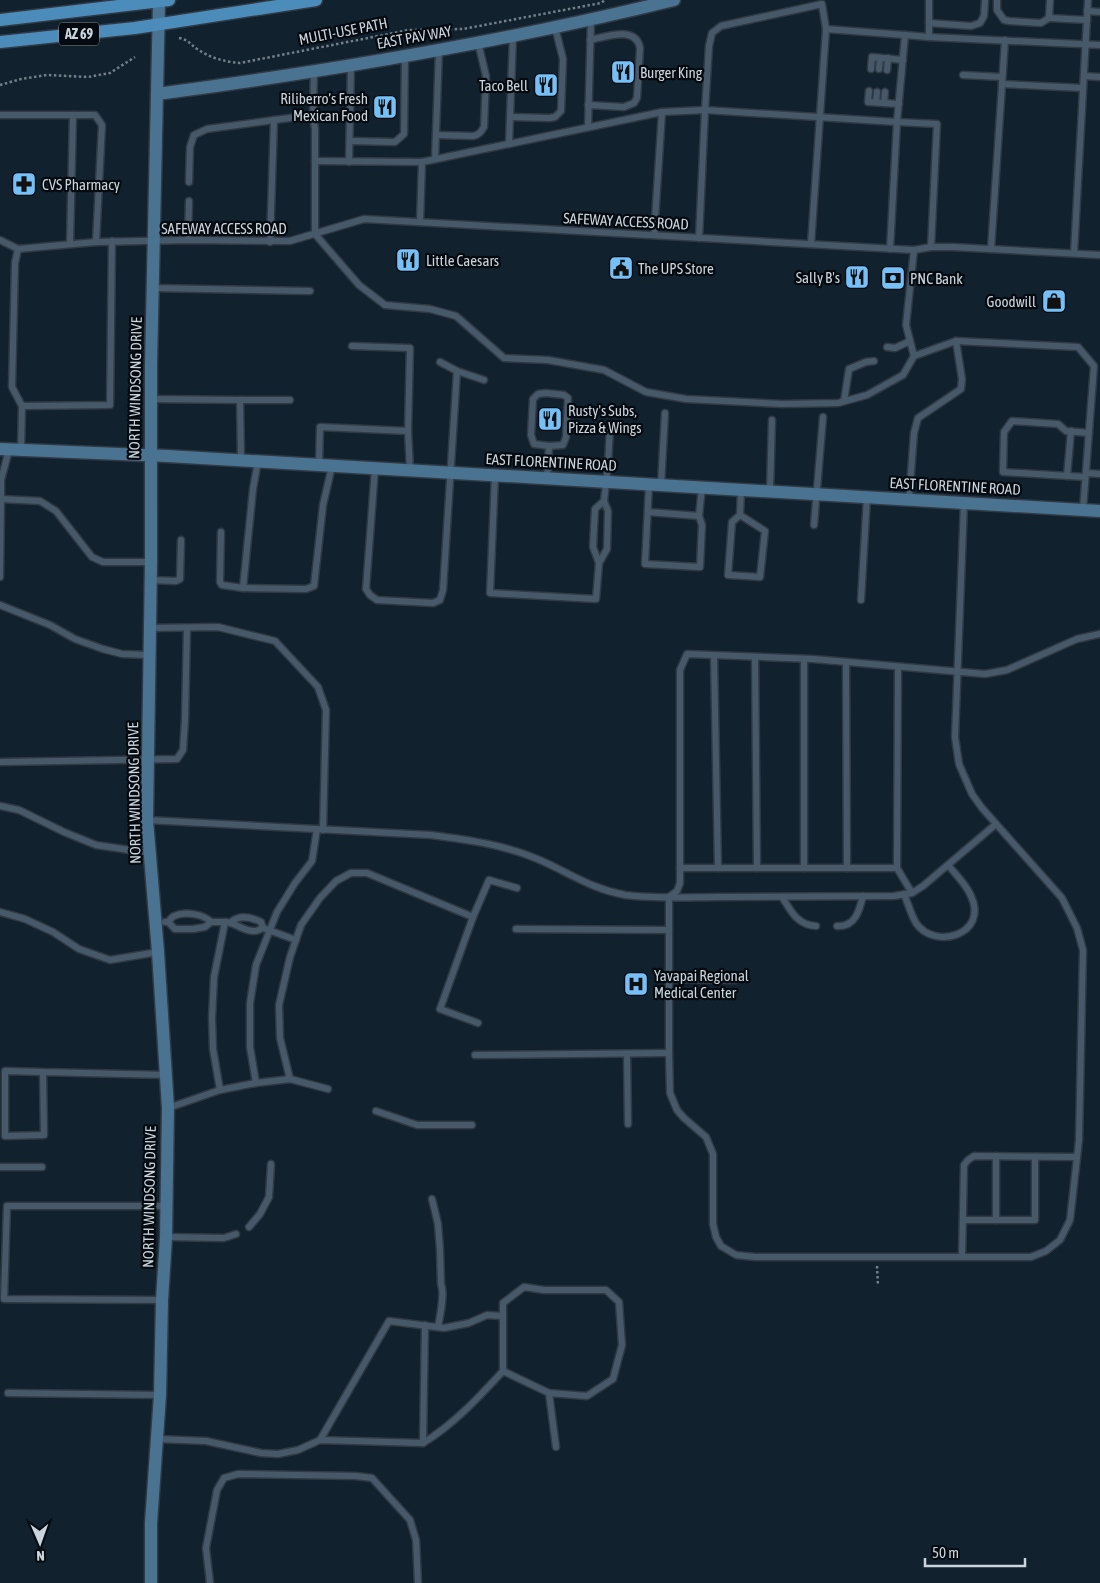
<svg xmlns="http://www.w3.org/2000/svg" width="1100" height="1583" viewBox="0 0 1100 1583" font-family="'Asap Condensed',sans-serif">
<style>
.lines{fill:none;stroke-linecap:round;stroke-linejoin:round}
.lane-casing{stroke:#303a45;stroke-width:9}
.secondary-casing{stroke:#303a45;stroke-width:15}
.primary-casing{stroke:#303a45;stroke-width:15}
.path{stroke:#73808a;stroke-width:2.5;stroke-dasharray:2.5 2.5;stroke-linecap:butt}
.lane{stroke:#475968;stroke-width:6}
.secondary{stroke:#4a7291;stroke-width:12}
.primary{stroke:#4c8cba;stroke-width:12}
.labels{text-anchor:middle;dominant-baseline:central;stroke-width:4.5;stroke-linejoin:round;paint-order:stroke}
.shield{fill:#040a0f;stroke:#8f979e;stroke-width:1}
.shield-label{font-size:14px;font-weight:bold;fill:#cad4dc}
.street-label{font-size:15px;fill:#cad4dc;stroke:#040a0f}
.poi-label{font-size:15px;fill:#cad4dc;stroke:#040a0f;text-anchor:start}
</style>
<rect width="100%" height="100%" fill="#11212d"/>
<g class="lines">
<defs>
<g id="lane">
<polyline points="929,0 929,37 1100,45"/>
<polyline points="997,0 997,10 1004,20 1009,21 1041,23 1049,18"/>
<polyline points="1050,0 1049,18 1087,20"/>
<polyline points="1087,11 1100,12"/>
<polyline points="929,23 971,26 980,23 984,16 985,0"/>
<polyline points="929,37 905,35 897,122 937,124 931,247"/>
<polyline points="871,69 872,57 903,60"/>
<polyline points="879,69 880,58"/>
<polyline points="887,70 888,58"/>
<polyline points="963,75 1002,77"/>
<polyline points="1084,76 1100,77"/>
<polyline points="1002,84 1083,88"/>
<polyline points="869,91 868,102 899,104"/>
<polyline points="876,102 877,92"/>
<polyline points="884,103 885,92"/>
<path d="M588 105 624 107 634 103 637 98 640 48C636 25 605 37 590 40"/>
<polyline points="0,115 95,115 102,125 96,242"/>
<polyline points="313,115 315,129 315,234 359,285 385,305 430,309 456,316 504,358 548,360 604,370 646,392 686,399 782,404 838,403 867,395 903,375 914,356 906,325 914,250"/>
<polyline points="510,117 550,118 555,117 561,111 563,59 555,27"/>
<polyline points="588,127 591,19"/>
<path d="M436 135 473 136C479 135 481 132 484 127L486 76 478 42"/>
<polyline points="350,141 395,142 404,134 405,56"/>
<polyline points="509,144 513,36"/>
<polyline points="435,159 439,50"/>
<polyline points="315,161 422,162"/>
<polyline points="349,162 351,65"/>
<polyline points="189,182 190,147 194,135 207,129 274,120"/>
<polyline points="420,222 422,162 662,112 705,110 897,122 890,249"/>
<polyline points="654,235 662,112"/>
<polyline points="699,238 705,110 709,46 712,33 721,26 822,4 826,29 905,35"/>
<polyline points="0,240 18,249 96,242 188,240 290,241 364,219 914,250 931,247 952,247 1100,255"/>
<polyline points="188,240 189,201"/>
<polyline points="270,242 274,120 313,115 314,71"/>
<polyline points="70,244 73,115"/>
<polyline points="811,244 826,29"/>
<polyline points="18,249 15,263 12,387 22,406 21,450"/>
<polyline points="991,249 1005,40"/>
<polyline points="1074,253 1088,0"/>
<polyline points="152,288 310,291"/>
<polyline points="352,346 410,348 408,431"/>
<polyline points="887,347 895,348 910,341"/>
<polyline points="914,356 956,341 1078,347 1094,366 1083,510"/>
<polyline points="440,362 457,371 484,380"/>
<polygon points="546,393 564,395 568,398 566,437 563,445 549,446 534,444 531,435 533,399 538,394"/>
<polyline points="151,399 240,400 241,460"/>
<polyline points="240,400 290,400"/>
<polyline points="844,401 849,369 866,362 874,361"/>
<polyline points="22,406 110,405 112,241"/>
<polyline points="9,450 1,480 1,499 40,501 56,511 92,557 103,562 151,562"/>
<polyline points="319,465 320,427 408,431 410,470"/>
<polyline points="375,468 366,589 370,595 377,600 433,603 440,600 443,590 457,371"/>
<polyline points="1086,473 1100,474"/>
<polyline points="495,475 490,593 596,599 599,563 607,549 608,511 604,501 608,465 610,427"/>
<polyline points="1067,476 1071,431"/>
<polyline points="1085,477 1003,472 1004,432 1012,421 1058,424 1066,431 1089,433"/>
<polyline points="547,478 549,446"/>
<polyline points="649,484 645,564 700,567 702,525 699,516 702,487"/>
<polyline points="661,485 665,413"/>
<polyline points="770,491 772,420"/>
<polyline points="909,499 914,433 918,418 961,389 962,379 956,341"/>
<polyline points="964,503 955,737 959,764 972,794 982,808 1062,898 1077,928 1083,950 1079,1140 1070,1220 1060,1240 1046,1251 1031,1257 755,1257 736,1255 721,1246 716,1237 713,1224 713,1154 706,1137 684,1118 677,1110 670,1093 669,1053 669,897 677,891 680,883 680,670 687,654 813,659 985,674 1007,670 1077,639 1100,634"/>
<polyline points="648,512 699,516"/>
<polyline points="740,515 765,531 760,577 728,575 732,522 740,515 741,490"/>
<polyline points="814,525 823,417"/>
<polyline points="221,532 220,582 222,585 243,588 253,489 258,461"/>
<polyline points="599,563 593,547 595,509 604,501"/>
<polyline points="0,577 1,499"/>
<polyline points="151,580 176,581 180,579 181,540"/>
<polyline points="243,588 306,589 314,586 323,505 332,466"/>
<polyline points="861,600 867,497"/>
<polyline points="0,605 50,625 75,639 103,649 122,654 150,655"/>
<polyline points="150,628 218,627 275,641 318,687 326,710 323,830"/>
<polyline points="714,656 718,868"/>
<polyline points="755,657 757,868"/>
<polyline points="804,659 804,868"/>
<polyline points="846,662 847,868"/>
<polyline points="0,762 177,759 183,750 185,720 187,628"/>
<polyline points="0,806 19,810 64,832 96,845 150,853"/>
<path d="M147 820 431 835C469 840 507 845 542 861 571 874 592 889 625 895 654 899 691 897 720 897 778 897 836 896 894 896L912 893 923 886 996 824"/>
<polyline points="680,868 897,868 912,893"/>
<polyline points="897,868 898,667"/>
<path d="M904 894C908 903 911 915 916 923 935 951 989 934 971 896 966 884 956 875 948 865"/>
<path d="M782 897C791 911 797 925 816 926"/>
<polyline points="0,912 25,919 53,932 79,949 110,960 158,952"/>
<polyline points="473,917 489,880 517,888"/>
<path d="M165 922H168C170 920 172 917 174 916 185 911 203 914 211 922"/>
<polyline points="168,922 175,929 193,929 205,927 211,922 225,922 214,977 212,1018 213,1049 220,1090"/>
<path d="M225 922C235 922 244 932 255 931 258 931 260 929 263 928L296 940"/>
<path d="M231 922C240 914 251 917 261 922L263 928"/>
<path d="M837 926C855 927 859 912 863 896"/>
<polyline points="516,929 669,930"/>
<polyline points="669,979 735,980"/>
<polyline points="627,1054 628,1124"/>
<polyline points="475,1055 669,1053"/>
<polyline points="43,1072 5,1071 5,1136 44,1135 43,1072 166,1075"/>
<polyline points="290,1079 280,1038 279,1005 290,957 301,925 320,898 336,881 351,873 367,873 473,917 440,1009 478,1023"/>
<polyline points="256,1083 290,1079 328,1089"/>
<polyline points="168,1108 220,1090 256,1083 250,1047 250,1003 256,965 277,912 295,883 312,861 317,829"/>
<polyline points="376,1111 417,1125 472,1125"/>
<polyline points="0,1167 42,1167"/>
<path d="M432 1199 438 1224 440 1250 441 1284C445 1294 440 1316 438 1327"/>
<polyline points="963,1220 1035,1220 1035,1157"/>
<polyline points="996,1220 996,1156"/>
<polyline points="249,1227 260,1214 269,1197 271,1164"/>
<polyline points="166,1237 224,1238 236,1234"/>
<polyline points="962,1256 964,1165 968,1160 974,1156 1077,1157"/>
<polyline points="162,1300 4,1299 7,1206 166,1206"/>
<polyline points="8,1393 160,1395"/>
<polyline points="549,1393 556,1447"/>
<path d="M157 1439 206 1441 261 1453 278 1454 298 1450 320 1440 423 1443C454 1424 478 1398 503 1371V1303L524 1287 544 1290H606L619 1302 622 1345 613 1379 587 1396 549 1393 503 1371"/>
<polyline points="320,1440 389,1321 444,1328 469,1323 487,1315 502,1316"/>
<polyline points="423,1443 425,1325"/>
<polyline points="210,1583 206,1548 217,1490 224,1478 238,1474 356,1476 372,1478 410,1520 416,1540 418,1583"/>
</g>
<g id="secondary">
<path d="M157 94C330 71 504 42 674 0"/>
<polyline points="0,449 167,456 1100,511"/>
<polyline points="151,1583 151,1523 160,1395 162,1300 166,1237 168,1108 158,952 147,820 151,562 151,365 159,2"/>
</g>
<g id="primary">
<polyline points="0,20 169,0"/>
<polyline points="0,42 135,28 316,0"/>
</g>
</defs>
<use href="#lane" class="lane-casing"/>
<use href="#secondary" class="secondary-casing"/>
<use href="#primary" class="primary-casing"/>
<g class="path">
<path d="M179 38C190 40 190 45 199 50 210 58 226 62 240 63L409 30 463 29 601 3 605 0"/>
<polyline points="0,85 21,79 47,75 88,77 110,73 135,57"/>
<polyline points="877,1266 878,1286"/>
</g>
<use href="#lane" class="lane"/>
<use href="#secondary" class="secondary"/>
<use href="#primary" class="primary"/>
</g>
<defs>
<symbol id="restaurant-square" viewBox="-11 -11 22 22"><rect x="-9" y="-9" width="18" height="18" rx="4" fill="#76c0f7" stroke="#040a0f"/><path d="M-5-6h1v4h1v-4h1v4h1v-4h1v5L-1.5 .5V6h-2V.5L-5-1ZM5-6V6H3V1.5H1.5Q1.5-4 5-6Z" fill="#111"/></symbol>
<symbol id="pharmacy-square" viewBox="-11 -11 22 22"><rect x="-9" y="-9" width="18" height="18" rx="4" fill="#76c0f7" stroke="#040a0f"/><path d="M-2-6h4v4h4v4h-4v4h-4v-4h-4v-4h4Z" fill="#111"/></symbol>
<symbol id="civic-square" viewBox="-11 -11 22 22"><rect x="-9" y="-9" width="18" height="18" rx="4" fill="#76c0f7" stroke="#040a0f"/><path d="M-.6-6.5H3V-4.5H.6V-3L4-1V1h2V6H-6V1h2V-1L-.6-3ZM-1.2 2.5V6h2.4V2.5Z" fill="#111"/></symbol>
<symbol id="bank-square" viewBox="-11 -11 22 22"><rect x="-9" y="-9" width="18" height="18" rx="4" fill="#76c0f7" stroke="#040a0f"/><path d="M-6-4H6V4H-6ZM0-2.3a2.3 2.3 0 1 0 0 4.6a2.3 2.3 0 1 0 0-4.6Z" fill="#111"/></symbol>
<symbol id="shop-square" viewBox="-11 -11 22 22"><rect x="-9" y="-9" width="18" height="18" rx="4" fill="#76c0f7" stroke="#040a0f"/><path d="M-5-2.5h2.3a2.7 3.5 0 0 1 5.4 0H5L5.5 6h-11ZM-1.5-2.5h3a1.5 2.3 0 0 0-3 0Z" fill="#111"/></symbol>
<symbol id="hospital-square" viewBox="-11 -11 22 22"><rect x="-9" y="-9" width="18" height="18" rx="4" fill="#76c0f7" stroke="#040a0f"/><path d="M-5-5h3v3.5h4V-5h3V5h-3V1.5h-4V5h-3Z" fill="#111"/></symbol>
</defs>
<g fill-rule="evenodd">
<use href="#restaurant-square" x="609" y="58" width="28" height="28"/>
<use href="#restaurant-square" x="532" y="71" width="28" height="28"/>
<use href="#restaurant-square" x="371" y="93" width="28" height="28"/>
<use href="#pharmacy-square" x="10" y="170" width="28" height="28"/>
<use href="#restaurant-square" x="394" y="246" width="28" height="28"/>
<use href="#civic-square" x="607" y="254" width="28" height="28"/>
<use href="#restaurant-square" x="843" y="263" width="28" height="28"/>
<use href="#bank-square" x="879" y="264" width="28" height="28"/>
<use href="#shop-square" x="1040" y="287" width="28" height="28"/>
<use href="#restaurant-square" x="536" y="405" width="28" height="28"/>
<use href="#hospital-square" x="622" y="970" width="28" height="28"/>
</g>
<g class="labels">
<rect class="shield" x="59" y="22.5" width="40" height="23" rx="4"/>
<g class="shield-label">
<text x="79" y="34">AZ 69</text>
</g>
<g class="street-label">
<text transform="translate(343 31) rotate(-11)">MULTI-USE PATH</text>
<text transform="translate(414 37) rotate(-10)">EAST PAV WAY</text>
<text transform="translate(626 221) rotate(3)">SAFEWAY ACCESS ROAD</text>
<text x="224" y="228">SAFEWAY ACCESS ROAD</text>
<text transform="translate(135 388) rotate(-89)">NORTH WINDSONG DRIVE</text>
<text transform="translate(551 462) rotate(3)">EAST FLORENTINE ROAD</text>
<text transform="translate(955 486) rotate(3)">EAST FLORENTINE ROAD</text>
<text transform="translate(134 793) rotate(-91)">NORTH WINDSONG DRIVE</text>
<text transform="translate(149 1197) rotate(-89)">NORTH WINDSONG DRIVE</text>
</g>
<g class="poi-label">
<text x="640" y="72">Burger King</text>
<text x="528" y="85" text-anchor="end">Taco Bell</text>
<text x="368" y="98" text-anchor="end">Riliberro’s Fresh<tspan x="368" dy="17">Mexican Food</tspan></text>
<text x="42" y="184">CVS Pharmacy</text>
<text x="426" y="260">Little Caesars</text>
<text x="638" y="268">The UPS Store</text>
<text x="840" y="277" text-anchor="end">Sally B's</text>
<text x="910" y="278">PNC Bank</text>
<text x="1036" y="301" text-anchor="end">Goodwill</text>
<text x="568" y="410">Rusty's Subs,<tspan x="568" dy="17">Pizza &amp; Wings</tspan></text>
<text x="654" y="975">Yavapai Regional<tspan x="654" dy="17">Medical Center</tspan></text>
</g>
</g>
<g transform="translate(40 1543) rotate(178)" stroke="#040a0f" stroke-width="4" paint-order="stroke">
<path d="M0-4L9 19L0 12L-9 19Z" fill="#cad4dc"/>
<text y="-8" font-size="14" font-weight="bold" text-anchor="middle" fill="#cad4dc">N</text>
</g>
<path d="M925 1558v8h100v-8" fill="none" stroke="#cad4dc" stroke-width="2.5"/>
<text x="932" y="1558" font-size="15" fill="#cad4dc" stroke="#040a0f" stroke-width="4" paint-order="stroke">50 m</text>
</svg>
